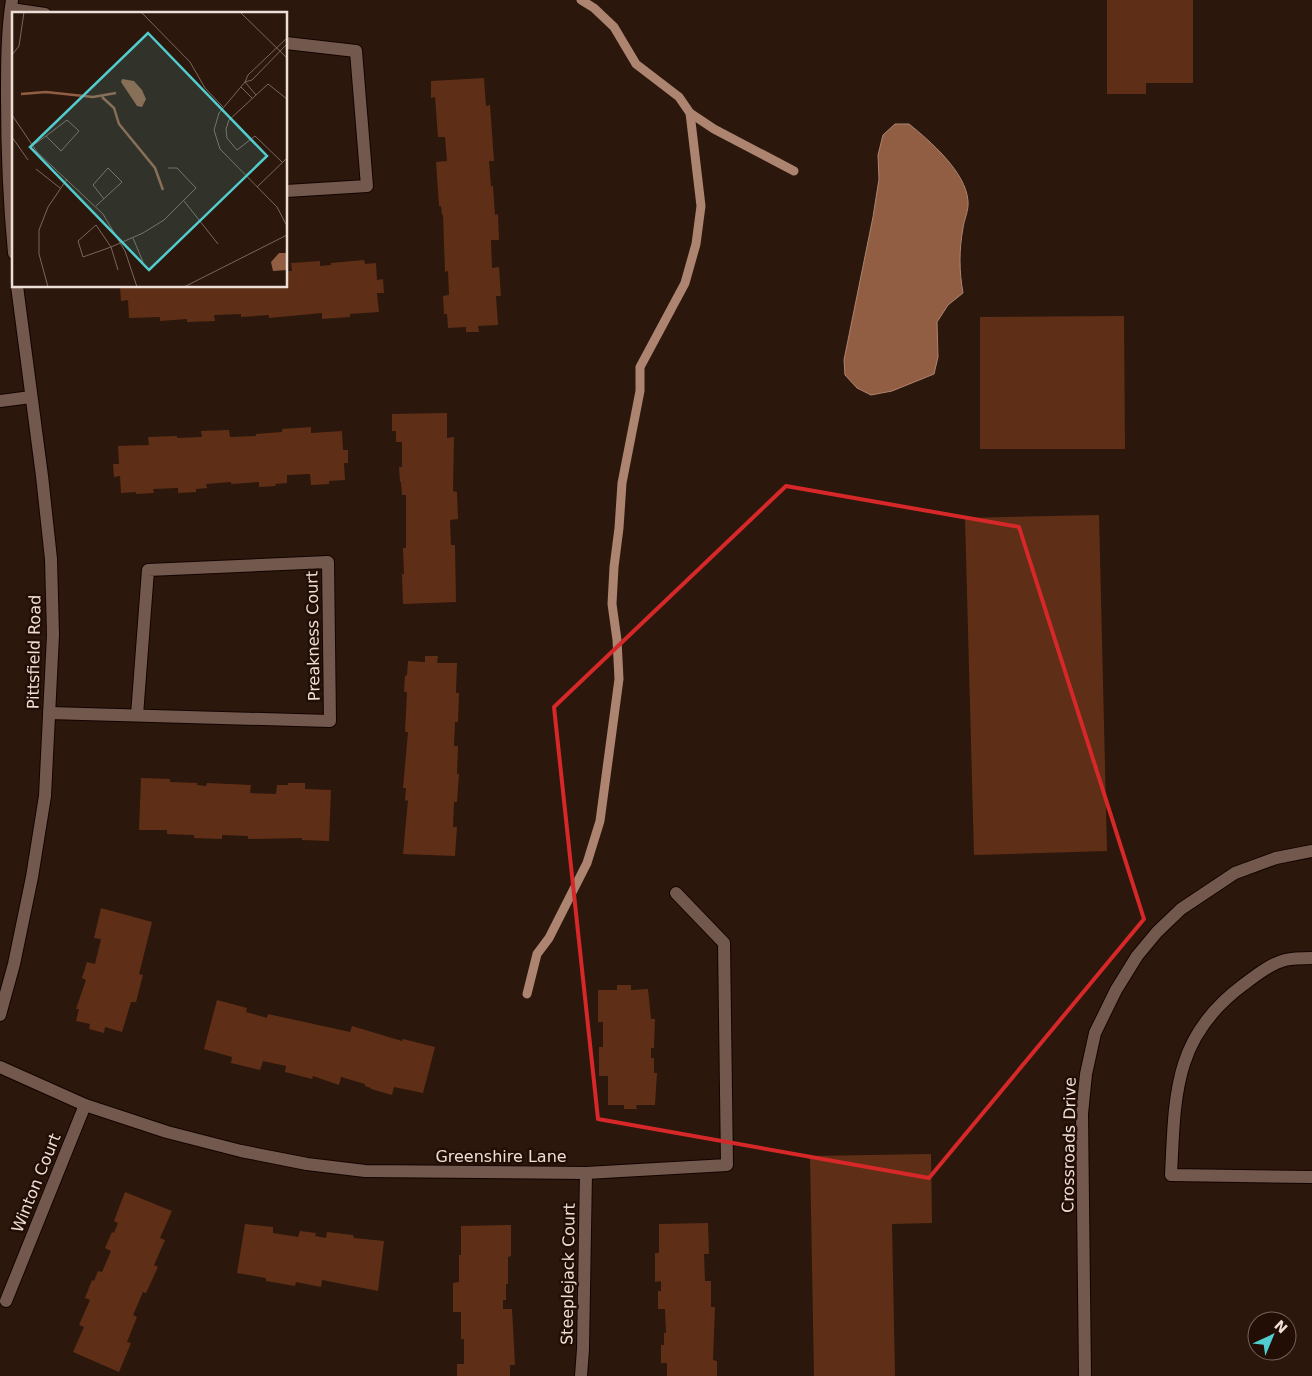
<svg xmlns="http://www.w3.org/2000/svg" width="1312" height="1376" viewBox="0 0 1312 1376" font-family="'DejaVu Sans',sans-serif">
<style>
.water{fill:#915e44;stroke:#ad8470}
.lines{fill:none;stroke-linecap:round;stroke-linejoin:round}
.stream{stroke:#ad8470;stroke-width:9}
.building{fill:#5e2f16}
.minor-casing{stroke:#130300;stroke-width:14}
.minor{stroke:#73594d;stroke-width:12}
.marked{fill:none;stroke:#d62828;stroke-width:4;stroke-linejoin:round}
.labels{text-anchor:middle;dominant-baseline:central;stroke-width:5;stroke-linejoin:round;paint-order:stroke}
.street-label{font-size:16px;fill:#edded6;stroke:#220e05}
.inset-river{fill:none;stroke:#915e44;stroke-width:2.5}
.inset-road{fill:none;stroke:#79675d;stroke-width:1}
.view{fill:#52cdcf;fill-opacity:0.15;stroke:#52cdcf;stroke-width:2.5}
.inset-edge{fill:none;stroke:#edded6;stroke-width:2.5}
</style>
<rect width="100%" height="100%" fill="#2c170c"/>
<path class="water" d="M895 124H909C930 141 966 172 968 201 969 210 964 220 963 228 959 250 959 271 963 293L948 305 937 322 938 357 934 374 892 391 871 395 857 388 845 375 844 360 873 217 879 179 878 155 883 135Z"/>
<g class="lines">
<g class="stream">
<polyline points="581,0 594,8 614,27 636,64 679,97 690,113 714,129 794,171"/>
<polyline points="527,994 537,954 549,938 587,863 600,821 619,679 617,640 612,604 614,567 619,528 622,483 640,391 640,367 685,283 696,244 701,206 690,113"/>
</g>
</g>
<g class="building">
<polygon points="1107,0 1193,0 1193,83 1146,83 1146,94 1107,94"/>
<polygon points="484,78 486,106 490,105 494,161 489,161 491,186 493,186 495,215 498,214 499,240 491,240 492,268 499,267 501,296 496,296 498,325 478,326 479,332 466,332 466,327 448,328 447,314 444,314 443,296 449,295 448,271 445,272 443,215 442,215 441,206 439,206 436,162 447,161 445,137 438,137 435,97 431,98 431,81"/>
<polygon points="364,260 365,264 376,263 377,280 383,279 384,293 377,293 379,312 350,314 350,317 322,319 322,313 269,318 269,315 241,317 241,314 214,315 215,321 187,322 187,319 160,321 160,317 129,318 128,300 121,301 120,287 127,286 286,286 286,271 292,271 291,263 320,261 320,266 331,265 331,263"/>
<polygon points="1124,316 1125,449 980,449 980,317"/>
<polygon points="447,413 447,438 454,437 453,491 457,492 458,519 450,520 451,545 455,545 456,602 403,604 402,574 404,574 403,548 406,548 406,495 402,495 401,482 400,482 399,467 402,467 402,442 396,442 396,431 392,431 392,414"/>
<polygon points="311,427 311,433 342,431 343,450 348,450 348,463 344,463 345,480 329,481 329,484 311,485 310,474 287,475 287,483 275,484 276,486 259,487 259,482 231,484 231,482 206,484 207,488 196,489 196,492 178,493 178,488 153,489 154,493 136,494 136,492 121,493 120,476 114,477 113,464 119,464 118,446 149,445 148,437 177,436 177,438 202,437 201,431 229,430 230,437 256,436 256,434 282,432 282,429"/>
<polygon points="1099,515 1107,851 974,855 965,518"/>
<polygon points="425,656 438,656 437,663 457,663 456,693 459,693 458,722 455,722 454,746 458,746 457,774 459,774 457,802 454,802 453,827 457,827 455,856 403,854 408,800 405,801 406,788 403,788 408,732 405,732 407,692 404,692 405,676 407,675 408,661 425,662"/>
<polygon points="141,778 170,779 170,782 197,783 197,785 206,786 207,783 251,785 250,793 276,794 277,785 288,785 288,783 305,783 305,789 331,790 329,841 302,840 302,838 248,839 248,836 222,835 222,839 194,838 194,835 167,834 167,830 139,830"/>
<polygon points="101,908 152,922 139,974 143,975 136,1002 131,1002 122,1032 105,1027 104,1033 89,1029 90,1024 76,1021 79,1009 76,1009 86,980 82,978 87,962 95,964 101,939 94,938"/>
<polygon points="617,985 631,985 631,990 648,989 651,1019 655,1019 654,1048 651,1048 651,1058 654,1058 654,1073 657,1073 655,1105 636,1105 637,1109 624,1109 624,1105 608,1105 608,1076 599,1076 599,1047 603,1047 603,1022 598,1022 598,990 617,990"/>
<polygon points="217,1000 247,1008 246,1012 267,1018 268,1014 350,1032 352,1026 402,1041 403,1039 435,1047 423,1093 394,1087 392,1095 371,1089 371,1088 365,1086 365,1084 341,1077 339,1085 313,1076 312,1079 285,1072 286,1066 263,1061 260,1070 231,1063 232,1057 204,1049"/>
<polygon points="931,1154 932,1223 892,1224 895,1376 814,1376 810,1156"/>
<polygon points="125,1192 172,1211 160,1238 165,1240 154,1265 158,1267 146,1293 143,1292 133,1315 137,1317 127,1342 131,1343 119,1372 73,1352 84,1327 79,1325 90,1300 85,1298 92,1280 94,1281 98,1271 102,1272 111,1251 105,1248 112,1232 114,1233 118,1223 114,1221"/>
<polygon points="708,1223 709,1254 704,1254 705,1281 711,1281 711,1307 715,1307 713,1360 717,1361 717,1376 667,1376 667,1363 661,1363 661,1345 664,1345 664,1333 666,1333 665,1309 658,1309 658,1291 661,1291 661,1281 655,1282 655,1253 659,1253 659,1224"/>
<polygon points="245,1224 273,1227 273,1233 298,1237 300,1231 316,1233 315,1236 326,1238 327,1232 353,1235 354,1238 384,1241 378,1291 322,1280 321,1287 296,1282 295,1286 266,1281 266,1278 237,1273"/>
<polygon points="511,1225 511,1256 508,1257 508,1284 506,1284 506,1300 503,1300 503,1309 512,1309 515,1365 510,1365 510,1376 457,1376 457,1364 464,1364 464,1339 461,1339 461,1312 453,1312 453,1283 459,1282 459,1255 461,1255 461,1226"/>
</g>
<g class="lines">
<defs>
<g id="minor">
<path d="M12 0C7 31 7 64 7 96 7 149 9 201 14 253"/>
<polyline points="11,9 45,14"/>
<polyline points="286,43 356,51 367,186 286,191"/>
<polyline points="0,401 31,397"/>
<polyline points="49,713 330,721 328,562 148,570 137,715"/>
<path d="M1312 958C1303 958 1294 958 1285 960 1270 964 1255 976 1243 985 1173 1037 1175 1095 1171 1175L1312 1177"/>
<polyline points="0,1015 14,964 32,877 45,796 53,635 51,559 42,476 17,286"/>
<polyline points="0,1067 85,1105 167,1132 241,1151 307,1164 365,1171 586,1173 727,1165 724,943 676,893"/>
<polyline points="6,1301 85,1105"/>
<polyline points="581,1376 583,1349 586,1173"/>
<polyline points="1085,1376 1082,1114 1086,1074 1095,1033 1116,990 1137,956 1157,932 1181,909 1235,873 1276,858 1312,851"/>
</g>
</defs>
<use href="#minor" class="minor-casing"/>
<use href="#minor" class="minor"/>
</g>
<path class="marked" d="M786 486 1019 527 1144 919 929 1178 598 1119 554 707Z"/>
<g class="labels">
<g class="street-label">
<text transform="translate(313 636) rotate(-91)">Preakness Court</text>
<text transform="translate(34 652) rotate(-89)">Pittsfield Road</text>
<text transform="translate(1069 1145) rotate(-89)">Crossroads Drive</text>
<text x="501" y="1156">Greenshire Lane</text>
<text transform="translate(36 1183) rotate(-68)">Winton Court</text>
<text transform="translate(568 1274) rotate(-89)">Steeplejack Court</text>
</g>
</g>
<g transform="translate(12 12)">
<rect width="275" height="275" fill="#2c170c"/>
<path d="M110 67 122 69 130 78 134 87 130 95 125 94 109 70ZM267 241H275V258L261 259 259 250Z" fill="#915e44"/>
<path class="inset-river" d="M9 82 34 80 81 85 104 81M90 85 102 96 107 112 143 156 151 178"/>
<path class="inset-road" d="M129 0 178 50 193 76 211 95M228 0 275 46M275 26 236 63 233 70 207 101 202 118 208 137 265 195 275 214M0 43 7 34 12 0M233 70 240 68 275 32M233 70 244 83M229 75 240 86M0 103 25 140 91 202 113 239 125 275M0 125 16 148M20 134 34 124 49 139 67 119 55 108 34 124M270 150 243 124 225 138 215 126 214 117 217 108 256 72 275 87M24 157 48 176M245 175 275 146M172 189 206 232M84 194 110 170 96 156 81 173 92 187M121 226 131 250M106 258 99 235 71 245 66 229 84 213 99 235 131 221 152 208 184 176 165 156H156M36 275 27 242V218L36 195 55 167M172 275 275 223"/>
<path class="view" d="M136 21 255 144 137 258 18 135Z"/>
<rect width="275" height="275" class="inset-edge"/>
</g>
<g transform="translate(1272 1336) rotate(44)"><circle r="24" fill="#220e05" stroke="#736159"/>
<path d="M0-4L9 19L0 12L-9 19Z" fill="#52cdcf"/>
<text y="-8" font-size="14" font-weight="bold" text-anchor="middle" fill="#edded6">N</text>
</g>
</svg>
